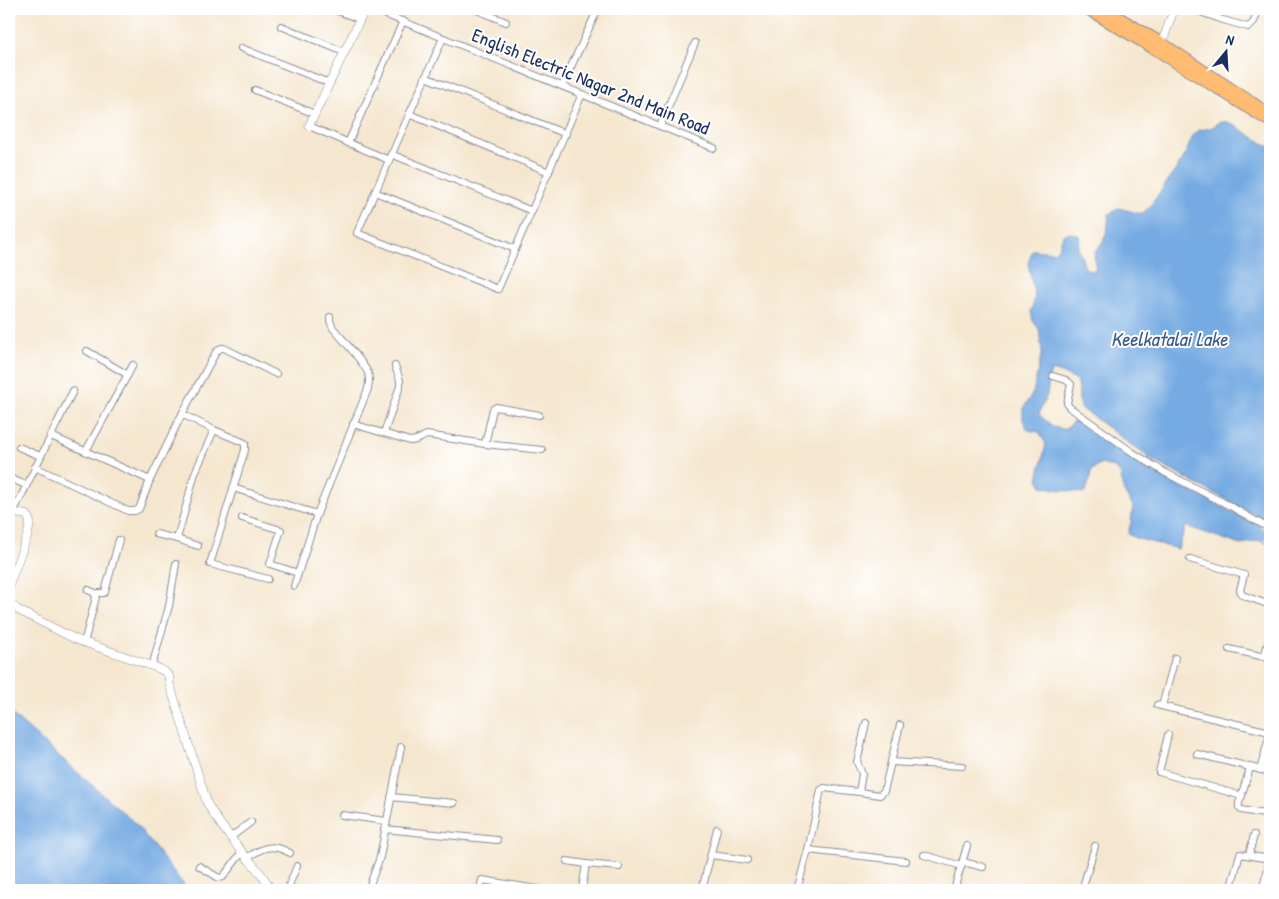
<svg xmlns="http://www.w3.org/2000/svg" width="1279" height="899" viewBox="0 0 1279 899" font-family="'Patrick Hand',sans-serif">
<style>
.water{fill:#75aae2;stroke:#486ca0}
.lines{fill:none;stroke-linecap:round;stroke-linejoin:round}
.stream{stroke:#75aae2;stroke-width:2}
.minor-casing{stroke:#888b96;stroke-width:8}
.tertiary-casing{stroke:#888b96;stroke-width:9}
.primary-casing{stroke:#888b96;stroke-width:12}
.minor{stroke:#fff;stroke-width:6}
.tertiary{stroke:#fff;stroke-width:8}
.primary{stroke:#febb71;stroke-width:10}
.labels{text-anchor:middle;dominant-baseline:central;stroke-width:4;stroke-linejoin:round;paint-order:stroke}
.street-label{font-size:19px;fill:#1b2f5e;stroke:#fff}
.water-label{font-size:20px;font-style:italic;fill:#3a5a8c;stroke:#fff}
</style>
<rect width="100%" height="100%" fill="#fff"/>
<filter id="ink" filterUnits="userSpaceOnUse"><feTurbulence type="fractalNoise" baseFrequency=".02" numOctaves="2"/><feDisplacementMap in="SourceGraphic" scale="10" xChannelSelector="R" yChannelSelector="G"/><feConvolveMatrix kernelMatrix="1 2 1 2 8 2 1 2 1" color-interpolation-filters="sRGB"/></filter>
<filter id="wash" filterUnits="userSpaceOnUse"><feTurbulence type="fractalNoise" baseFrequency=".0096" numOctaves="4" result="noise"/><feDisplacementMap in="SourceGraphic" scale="20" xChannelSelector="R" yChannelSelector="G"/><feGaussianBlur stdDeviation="1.12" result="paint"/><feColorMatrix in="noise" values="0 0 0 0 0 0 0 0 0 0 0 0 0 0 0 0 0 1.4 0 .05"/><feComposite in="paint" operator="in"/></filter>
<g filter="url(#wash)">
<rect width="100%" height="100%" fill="#f5e7cf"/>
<g class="water">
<path d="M1220 122H1228L1270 147V523L1152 460 1092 416 1081 408 1079 404V393L1076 380 1059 372 1052 371C1047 378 1049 386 1047 394 1045 401 1041 407 1039 414 1046 421 1055 431 1066 429L1072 422 1080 421 1147 470 1255 523 1268 533 1267 538C1259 542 1250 541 1241 545L1186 526 1178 549 1135 538 1128 534 1131 522 1133 506C1125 495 1121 488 1121 474L1113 467 1101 464 1091 471 1090 479 1085 493 1061 490 1042 486 1038 479 1046 444 1039 432 1028 430 1023 420V409L1033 393 1042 351 1039 329 1033 321 1031 312 1035 298 1028 263 1033 250 1054 252 1059 247 1063 235 1071 233 1080 236 1078 249 1082 258 1084 267 1092 272 1096 267C1090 248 1101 250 1106 234 1108 228 1108 221 1109 214L1118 208 1142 214 1151 205 1182 161 1194 134 1200 130 1211 128Z"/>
<polygon points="9,712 136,824 188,890 9,890"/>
</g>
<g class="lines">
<polyline class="stream" points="1261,541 1270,544"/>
</g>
</g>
<g filter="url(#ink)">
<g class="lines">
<defs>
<g id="minor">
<polyline points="333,9 359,19"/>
<polyline points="372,9 714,148"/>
<polyline points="475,9 506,22"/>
<path d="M1192 9 1223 20 1248 27C1255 24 1256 16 1258 9"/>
<polyline points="281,26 344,52"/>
<polyline points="443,38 357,233 498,289 582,94"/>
<polyline points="241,48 329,83"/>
<polyline points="425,77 566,134"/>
<polyline points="562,86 598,9"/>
<polyline points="255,90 315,114"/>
<polyline points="409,114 549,172"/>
<polyline points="309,126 389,160"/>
<polyline points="660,126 695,43"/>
<polyline points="348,143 403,21"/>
<polyline points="391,154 532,211"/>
<polyline points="375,192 515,249"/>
<polyline points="87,351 128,375"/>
<polyline points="1053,376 1066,380 1071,384 1067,403 1069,407 1132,452 1164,472 1230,506 1270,529"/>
<polyline points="182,414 216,352 221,348 224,348 276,374"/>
<path d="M353 424 410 441C418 441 421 437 427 435L485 444 542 450"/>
<polyline points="384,433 400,386 400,380 395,366"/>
<polyline points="485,444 493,409 496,407 539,415"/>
<polyline points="19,447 40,456"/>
<polyline points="86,451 133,365"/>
<polyline points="35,467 128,511 135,511 139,509 150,480 51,436"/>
<polyline points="9,478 26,485"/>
<polyline points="150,480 182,414 214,430 245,443 245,450 210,564 268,579"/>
<polyline points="233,488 317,514"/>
<polyline points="13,513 73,391"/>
<polyline points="242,518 281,530 270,564 298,573"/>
<polyline points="156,534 177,539 198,546"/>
<polyline points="177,539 195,473 214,430"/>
<polyline points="1190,559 1244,575 1240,590 1242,595 1270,605"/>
<path d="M294 586 317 514 368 389C369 383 370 379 368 373 362 360 343 340 333 328L330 321V317"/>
<polyline points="95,595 99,593 104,593 105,592 119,540"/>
<polyline points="84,643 96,597 95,593 88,590"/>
<polyline points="1229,649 1270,658"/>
<polyline points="1264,657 1270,637"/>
<polyline points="152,666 169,606 176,564"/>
<polyline points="1157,705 1270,732"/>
<polyline points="1162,706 1175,658"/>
<polyline points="1168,735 1159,772 1242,796"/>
<polyline points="1197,754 1270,772"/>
<polyline points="891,762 962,766"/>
<polyline points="1250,768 1239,803 1239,808 1241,810 1270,815"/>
<polyline points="1260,770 1270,734"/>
<polyline points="859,792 880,795 884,791 900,725"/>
<polyline points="391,797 454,803"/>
<polyline points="342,815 386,821"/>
<polyline points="384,829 497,840"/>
<polyline points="231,837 251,822"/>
<polyline points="808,850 906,861"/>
<polyline points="711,855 747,860"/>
<polyline points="924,855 962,866"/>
<polyline points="1249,855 1254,835"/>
<path d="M247 858C263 847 272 843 290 853"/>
<polyline points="567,861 586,864 582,890"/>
<polyline points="963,862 983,867"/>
<polyline points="586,864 619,867"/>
<polyline points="199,866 219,878 223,877 242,852"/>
<polyline points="287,890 297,866"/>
<polyline points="368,890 380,857 401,747"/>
<polyline points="480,890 482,880 543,890"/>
<polyline points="702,890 717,829"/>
<polyline points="797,890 808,850 821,790 824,788 859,792 862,774 857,762 866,723"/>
<polyline points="954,890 967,846"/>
<polyline points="1082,890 1095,846"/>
<polyline points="1230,890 1240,854 1270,859"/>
<polyline points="1262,890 1270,861"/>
</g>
<g id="tertiary">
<polyline points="1162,43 1174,9"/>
<polyline points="309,126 365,9"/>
<polyline points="9,512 27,515 30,522 28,534 9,585"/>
<path d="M9 602 18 610 75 639 158 668 165 672 169 676V682L207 803C216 820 230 837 242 852 253 865 264 875 271 890"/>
</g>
<g id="primary">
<polyline points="1087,9 1159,52 1270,122"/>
<polyline points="1105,9 1162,43 1270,114"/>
</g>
</defs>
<use href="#minor" class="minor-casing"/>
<use href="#tertiary" class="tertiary-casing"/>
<use href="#primary" class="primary-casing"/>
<use href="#minor" class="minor"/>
<use href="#tertiary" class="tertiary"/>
<use href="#primary" class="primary"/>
</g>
</g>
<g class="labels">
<g class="street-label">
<text transform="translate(591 81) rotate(22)">English Electric Nagar 2nd Main Road</text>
</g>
<g class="water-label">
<text x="1169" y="338">Keelkatalai Lake</text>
</g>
</g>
<rect width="1279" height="899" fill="none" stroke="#fff" stroke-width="30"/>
<g transform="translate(1226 52) rotate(18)" stroke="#ffffff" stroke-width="4" paint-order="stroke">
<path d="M0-4L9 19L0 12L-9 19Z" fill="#1b2f5e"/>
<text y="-8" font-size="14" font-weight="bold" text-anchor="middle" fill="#1b2f5e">N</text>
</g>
</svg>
